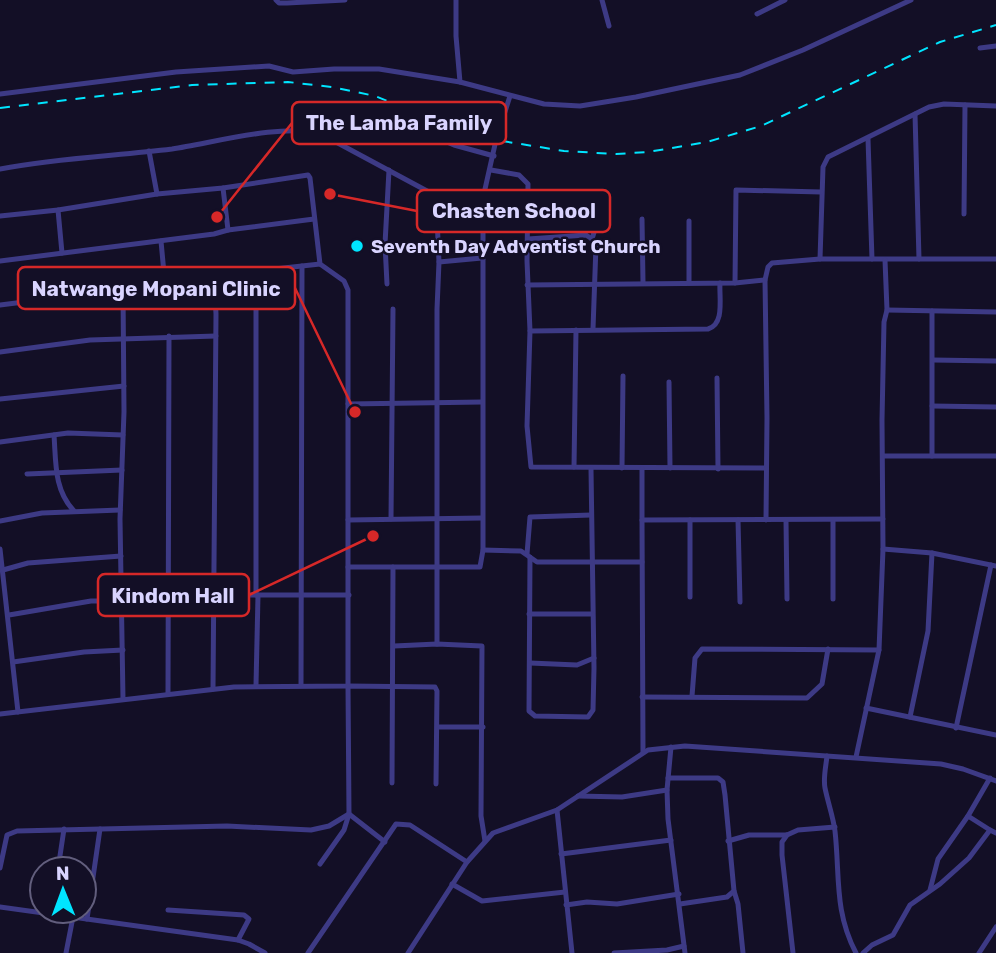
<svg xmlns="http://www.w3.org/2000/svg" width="996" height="953" viewBox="0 0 996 953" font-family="Rubik,sans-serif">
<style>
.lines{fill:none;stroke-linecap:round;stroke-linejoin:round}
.minor{stroke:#3d3a85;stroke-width:5}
.rail{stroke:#00e5ff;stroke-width:2;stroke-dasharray:10 9;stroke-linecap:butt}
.poi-dot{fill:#00e5ff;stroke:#130f26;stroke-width:2.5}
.labels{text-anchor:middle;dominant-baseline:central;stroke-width:5;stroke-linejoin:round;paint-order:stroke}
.poi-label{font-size:19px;font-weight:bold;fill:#d9d4ff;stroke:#130f26;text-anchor:start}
.leader{fill:none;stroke:#d62828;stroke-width:2.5}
.callout-dot{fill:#d62828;stroke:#130f26;stroke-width:2.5}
.callout{fill:#130f26;stroke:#d62828;stroke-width:2.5}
.callout-label{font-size:21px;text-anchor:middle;font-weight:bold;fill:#d9d4ff}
</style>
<rect width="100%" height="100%" fill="#130f26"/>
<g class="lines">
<g class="minor">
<polyline points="276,0 279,3 287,3 345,0"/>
<polyline points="456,0 456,36 460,82 544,104 580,106 636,97 740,75 803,50 911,0"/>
<polyline points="602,0 609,26"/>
<polyline points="757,14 785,0"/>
<polyline points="980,48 996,46"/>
<polyline points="0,94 176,72 269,66 293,72 334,69 379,69 460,82"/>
<polyline points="915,114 919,259"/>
<polyline points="404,124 454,145 494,156"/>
<polyline points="868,139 872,259"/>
<polyline points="149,151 157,194"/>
<path d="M0 169C57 158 114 156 172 149 213 143 282 123 321 134L455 206 482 214"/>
<polyline points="491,170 519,175 528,184 527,261 530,331 527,426 531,467 766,468"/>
<polyline points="223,188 228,230"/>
<polyline points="436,196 439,262 437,309 437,644"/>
<polyline points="58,210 62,253"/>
<polyline points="964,214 965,105"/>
<polyline points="0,216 58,210 157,194 223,188 308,175 310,178 320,264 344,281 348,290 348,567"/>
<polyline points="642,219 643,282"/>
<polyline points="689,221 689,283"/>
<polyline points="528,239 586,235 592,239 596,245 593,329"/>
<polyline points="592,239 599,216 599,203"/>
<polyline points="161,241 165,284"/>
<polyline points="820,259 823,167 828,157 929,107 944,104 996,106"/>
<polyline points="0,261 214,234 228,230 314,219"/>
<polyline points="439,262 482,258"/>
<polyline points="735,283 736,190 821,192"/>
<polyline points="387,284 385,244 389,170"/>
<polyline points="527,285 735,283 765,280"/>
<polyline points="0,305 214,278 228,274 320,264"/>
<polyline points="887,310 996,312"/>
<polyline points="932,311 932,456"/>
<path d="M530 331 708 329C725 324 719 298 720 283"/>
<polyline points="0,352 90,340 216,336"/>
<polyline points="933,360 996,361"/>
<polyline points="717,378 718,469"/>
<polyline points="669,382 670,468"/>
<polyline points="0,399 124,386"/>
<polyline points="348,404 482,402"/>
<polyline points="932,406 996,407"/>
<path d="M54 435C56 463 54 490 74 511"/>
<polyline points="0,442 68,433 123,435"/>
<polyline points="884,456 996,456"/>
<polyline points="574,467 576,330"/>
<polyline points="622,468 623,376"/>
<polyline points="642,469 642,520"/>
<polyline points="27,474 122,470"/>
<polyline points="391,519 393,309"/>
<polyline points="348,520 482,518"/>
<polyline points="738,520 740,602"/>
<polyline points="766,520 767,418 765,280 768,267 772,263 820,259 996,259"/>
<polyline points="786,520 787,599"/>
<polyline points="0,521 42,513 120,510"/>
<polyline points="0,549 18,712"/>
<polyline points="883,549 932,553 996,566"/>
<polyline points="483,550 521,551 537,562 642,562"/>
<polyline points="527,554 530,517 591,515"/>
<polyline points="530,557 529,711 535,716 588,717 593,710 594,668 591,469"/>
<polyline points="3,570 28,563 121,556"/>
<polyline points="214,595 349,595"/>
<polyline points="256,595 256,271"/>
<polyline points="690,597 690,520"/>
<polyline points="833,599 833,520"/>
<polyline points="529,614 592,614"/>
<polyline points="9,615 91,601 214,601"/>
<polyline points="394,646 437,644 482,646 481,816 485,841"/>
<polyline points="13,662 84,652 123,650"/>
<polyline points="530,663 577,665 594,658"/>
<polyline points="256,685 258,595"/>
<polyline points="301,685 302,266"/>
<polyline points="213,689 216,314 214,278"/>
<polyline points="168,694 169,336"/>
<polyline points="692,696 695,658 702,649 879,650"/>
<polyline points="642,697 807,698 822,684 828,649"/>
<polyline points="123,699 120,519 124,412 123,290"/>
<polyline points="866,708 996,735"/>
<polyline points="0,714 234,687 348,686 348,567 480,567 483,550 483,198 496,140 510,96"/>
<polyline points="910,717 928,631 932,553"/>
<polyline points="438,727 483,727"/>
<polyline points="956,728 991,565"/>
<polyline points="671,747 667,790 668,819 685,953"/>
<polyline points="643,752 642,520 883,519"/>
<path d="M827 756C826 766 823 778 825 788 828 803 833 816 835 831 840 876 834 911 856 953"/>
<polyline points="856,757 879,650 883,549 882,420 884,322 887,310 885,260"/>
<polyline points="668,778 718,778 723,782 725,795 734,891 727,897 680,904"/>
<polyline points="392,783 393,567"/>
<polyline points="578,796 622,797 667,790"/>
<polyline points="557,810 572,953"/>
<polyline points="349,814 385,842"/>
<polyline points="968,816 990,778"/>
<polyline points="787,835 782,842 782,855 793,953"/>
<polyline points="728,841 749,835 787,835 798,830 835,827"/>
<polyline points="561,854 671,840"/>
<polyline points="320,864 344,830 349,814 348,686 435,687 437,691 436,784"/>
<polyline points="0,868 7,835 17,831 227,826 311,830 329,826 349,814"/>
<polyline points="58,869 64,829"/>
<polyline points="452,884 482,901 565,892"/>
<polyline points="930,890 938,859 968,816 990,830"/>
<polyline points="734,891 738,904 743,953"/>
<polyline points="566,905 587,902 617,904 679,894"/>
<polyline points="0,907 238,940 249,944 265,953"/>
<polyline points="168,910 244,915 249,919 238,940"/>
<polyline points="87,919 100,829"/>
<polyline points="66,953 73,917"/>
<polyline points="308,953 396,824 410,825 467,862"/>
<polyline points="408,953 467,862 493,833 557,810 648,750 685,746 941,764 963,769 996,781"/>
<polyline points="614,953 667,950 684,946"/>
<polyline points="863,953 872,945 893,935 910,905 940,884 969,858 990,830 996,833"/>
<polyline points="979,953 996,927"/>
</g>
<polyline class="rail" points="0,108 192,85 288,82 332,87 375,96 445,124 496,140 564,151 616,154 648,152 707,142 761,126 940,42 996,25"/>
</g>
<circle class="poi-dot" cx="357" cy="246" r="7"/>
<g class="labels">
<g class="poi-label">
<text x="371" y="246">Seventh Day Adventist Church</text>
</g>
</g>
<path class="leader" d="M217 217L292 123M330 194L417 211M355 412L295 288M373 536L249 595"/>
<g class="callout-dot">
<circle cx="217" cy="217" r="7"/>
<circle cx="330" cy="194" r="7"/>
<circle cx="355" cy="412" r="7"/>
<circle cx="373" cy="536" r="7"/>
</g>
<g class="callout">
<rect x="292" y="102" width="214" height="42" rx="7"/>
<rect x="417" y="190" width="193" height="42" rx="7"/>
<rect x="18" y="267" width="277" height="42" rx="7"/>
<rect x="98" y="574" width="151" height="42" rx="7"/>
</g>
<g class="callout-label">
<text x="399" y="130">The Lamba Family</text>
<text x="514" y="218">Chasten School</text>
<text x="156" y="296">Natwange Mopani Clinic</text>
<text x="173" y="603">Kindom Hall</text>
</g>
<g transform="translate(63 890) rotate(359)"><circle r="33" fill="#130f26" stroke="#625e7d" stroke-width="2"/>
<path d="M0-5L12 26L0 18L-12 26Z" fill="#00e5ff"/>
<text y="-10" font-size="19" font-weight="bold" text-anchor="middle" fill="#d9d4ff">N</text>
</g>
</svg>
